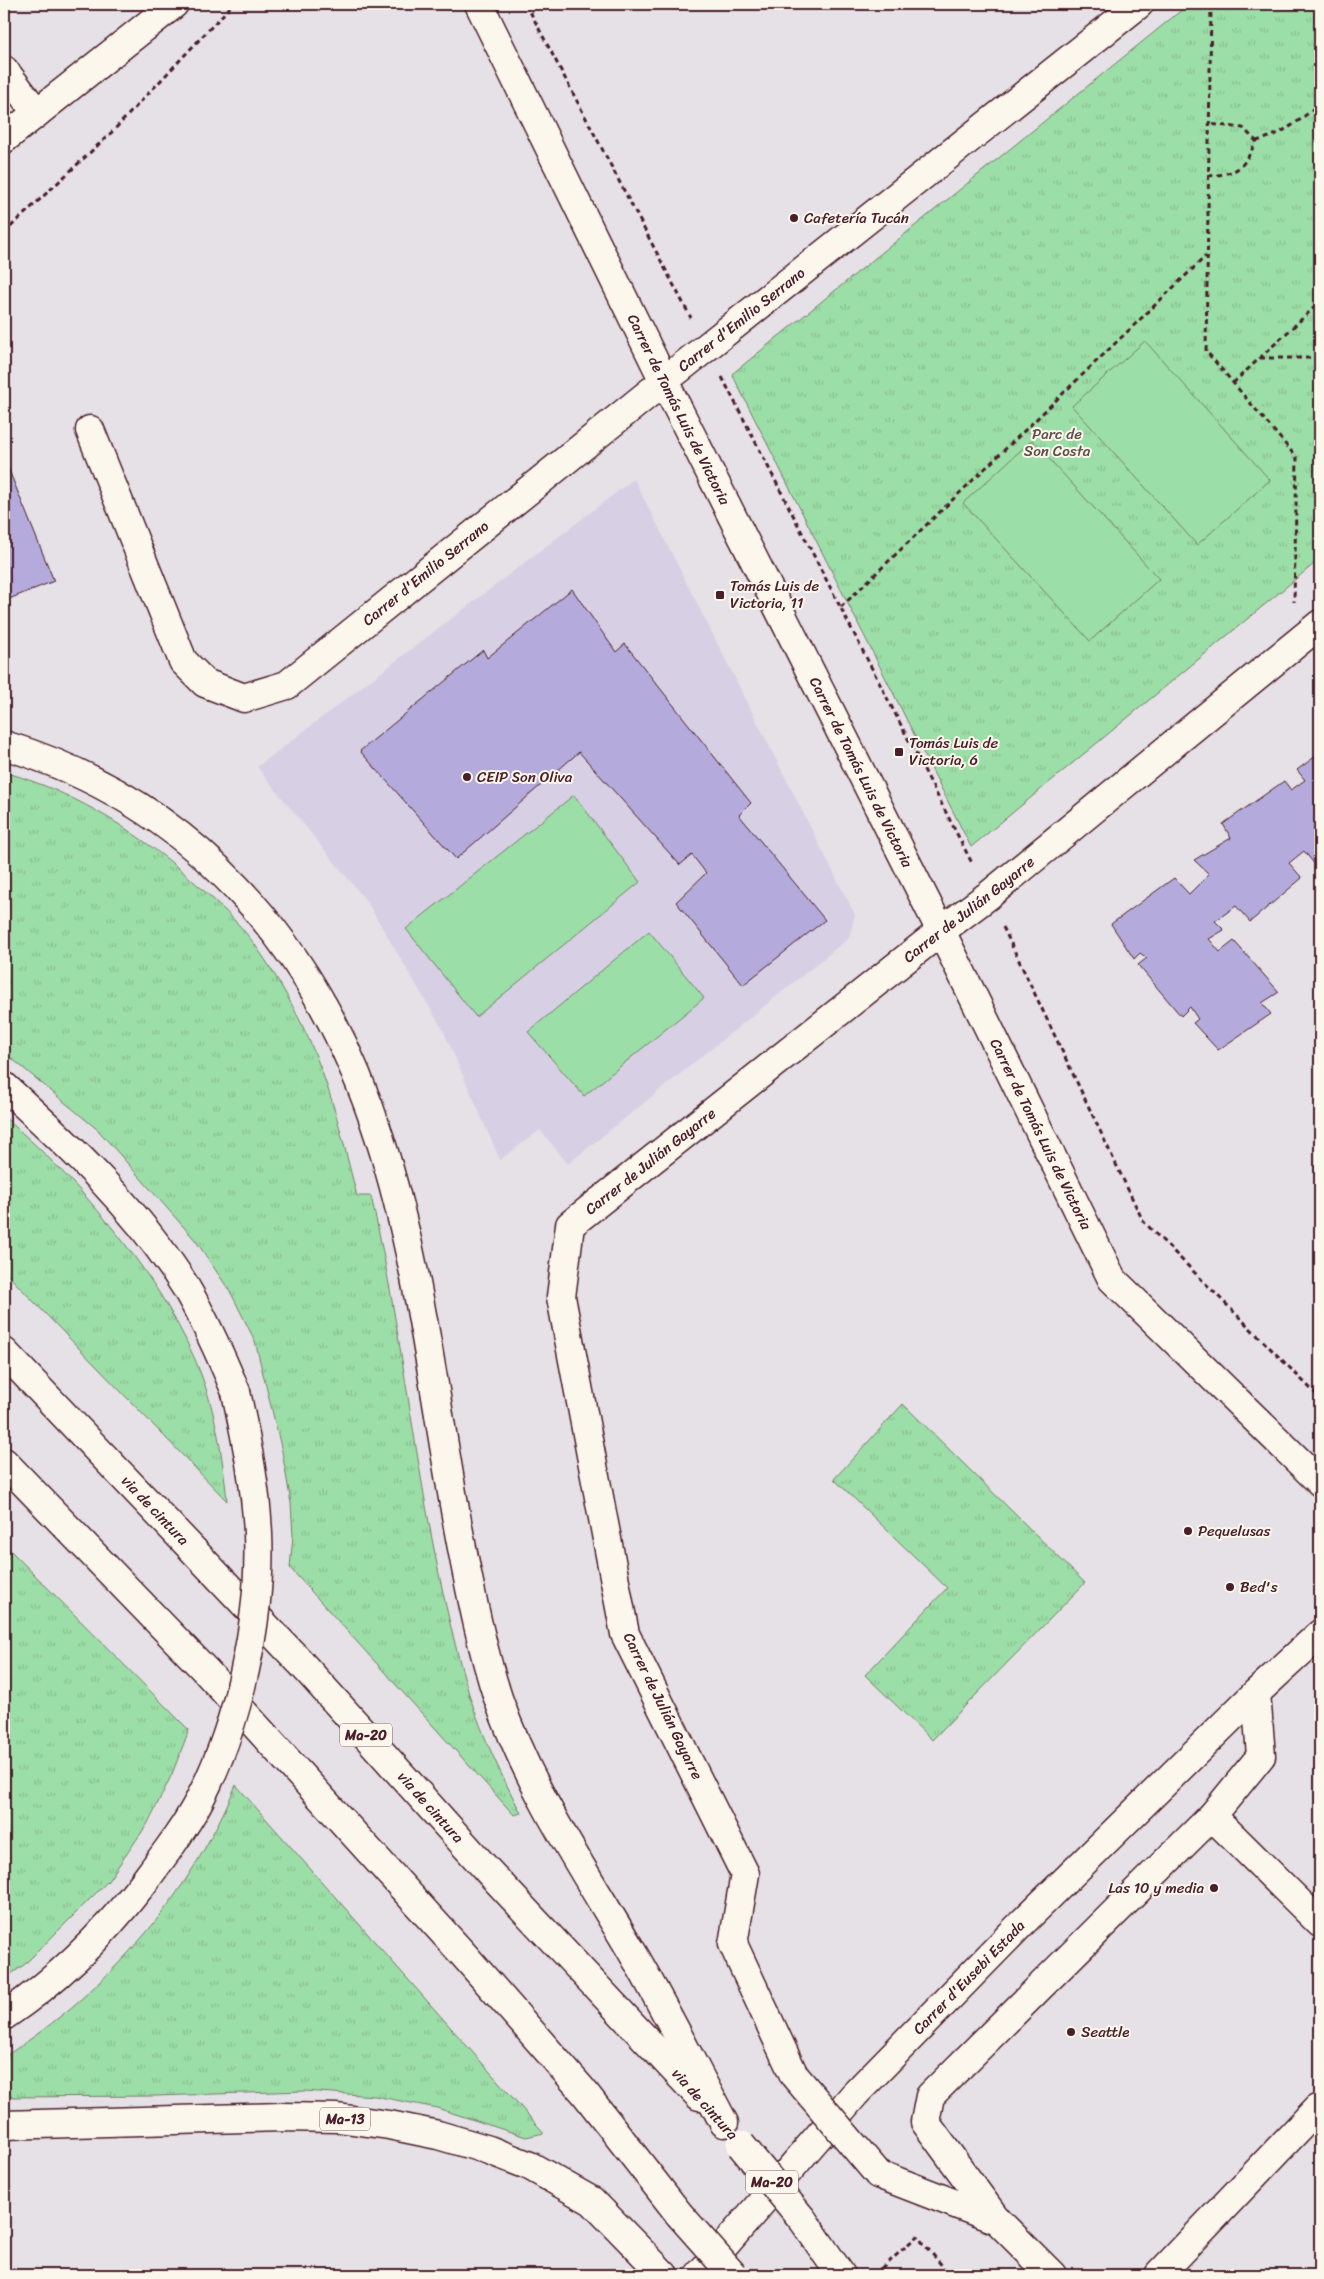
<svg xmlns="http://www.w3.org/2000/svg" width="1324" height="2279" viewBox="0 0 1324 2279" font-family="Sriracha,sans-serif">
<style>
.built{fill:#d7d0e4}
.grass{fill:url(#grass-tufts);stroke:#737e69}
.pitch{fill:#9cdea7;stroke:#737e69}
.building{fill:#b4abdc;stroke:#4a1f2b}
.lines{fill:none;stroke-linecap:round;stroke-linejoin:round}
.minor-casing{stroke:#4a1f2b;stroke-width:31}
.major-casing{stroke:#4a1f2b;stroke-width:31}
.highway-casing{stroke:#4a1f2b;stroke-width:31}
.path{stroke:#4a1f2b;stroke-width:3;stroke-dasharray:5 4;stroke-linecap:butt}
.minor{stroke:#fbf7ec;stroke-width:28}
.major{stroke:#fbf7ec;stroke-width:28}
.highway{stroke:#fbf7ec;stroke-width:28}
.minor-bridge-casing{stroke:#4a1f2b;stroke-width:31;stroke-linecap:butt}
.highway-bridge-casing{stroke:#4a1f2b;stroke-width:31;stroke-linecap:butt}
.minor-bridge{stroke:#fbf7ec;stroke-width:28}
.highway-bridge{stroke:#fbf7ec;stroke-width:28}
.poi-dot{fill:#4a1f2b;stroke:#fbf7ec;stroke-width:2}
.labels{text-anchor:middle;dominant-baseline:central;stroke-width:4;stroke-linejoin:round;paint-order:stroke}
.shield{fill:#fbf7ec;stroke:#7f6065;stroke-width:1}
.shield-label{font-size:14px;font-weight:bold;fill:#4a1f2b}
.poi-label{font-size:15px;fill:#4a1f2b;stroke:#fbf7ec;text-anchor:start}
.street-label{font-size:15px;fill:#4a1f2b;stroke:#fbf7ec}
.park-label{font-size:15px;fill:#5e4f4a;stroke:#fbf7ec}
</style>
<defs>
<pattern id="grass-tufts" width="24" height="20" patternUnits="userSpaceOnUse" patternTransform="scale(1.25)"><rect width="24" height="20" fill="#9cdea7"/><path d="M3 7l-1-3M5 7V3M7 7l1-3M15 17l-1-3M17 17v-4M19 17l1-3" fill="none" stroke="#88be90"/></pattern>
</defs>
<rect width="100%" height="100%" fill="#e6e0e7"/>
<filter id="ink" filterUnits="userSpaceOnUse"><feTurbulence type="fractalNoise" baseFrequency=".02" numOctaves="2"/><feDisplacementMap in="SourceGraphic" scale="10" xChannelSelector="R" yChannelSelector="G"/><feConvolveMatrix kernelMatrix="1 2 1 2 8 2 1 2 1" color-interpolation-filters="sRGB"/></filter>
<g filter="url(#ink)">
<polygon class="built" points="634,479 855,915 849,938 568,1164 540,1130 500,1160 443,1030 367,902 257,767"/>
<g class="grass">
<polygon points="1189,4 1320,4 1320,559 971,847 732,374"/>
<path d="M4 772C79 793 144 836 201 888 220 905 240 924 255 945 281 981 307 1030 322 1072 337 1112 346 1154 357 1196H371C409 1361 420 1532 469 1694 482 1735 501 1775 521 1813L514 1815 290 1568 293 1536 291 1503 282 1451 255 1341 231 1293 196 1241 98 1130 4 1052Z"/>
<path d="M4 1117C75 1177 154 1268 192 1353 214 1400 222 1450 227 1501L4 1271Z"/>
<polygon points="903,1404 1085,1583 932,1740 865,1675 947,1588 834,1479"/>
<polygon points="4,1544 189,1730 172,1774 148,1823 108,1881 24,1965 4,1979"/>
<path d="M236 1785 544 2133 526 2137 437 2108 375 2096 304 2091 156 2096 4 2097V2057C90 2002 166 1924 213 1833 222 1817 229 1801 236 1785Z"/>
</g>
<g class="pitch">
<polygon points="1145,341 1270,480 1197,545 1072,406"/>
<polygon points="1032,440 1159,579 1090,641 963,503"/>
<polygon points="574,795 640,882 476,1017 406,929"/>
<polygon points="649,931 704,998 584,1096 528,1032"/>
</g>
<g class="building">
<polygon points="4,458 54,581 4,601"/>
<polygon points="572,589 616,652 625,644 751,803 739,815 825,920 743,985 676,902 706,873 692,855 680,865 579,752 456,859 360,751 483,650 487,658"/>
<polygon points="1320,753 1320,863 1316,866 1304,851 1289,863 1302,878 1250,922 1236,906 1215,921 1224,930 1209,939 1220,952 1234,941 1279,992 1262,1003 1271,1014 1218,1050 1193,1023 1198,1019 1190,1007 1181,1016 1138,965 1147,958 1140,953 1134,959 1111,924 1174,878 1189,894 1209,874 1194,860 1231,838 1223,824 1284,781 1291,790 1305,780 1297,770"/>
</g>
<g class="lines">
<defs>
<g id="minor">
<path id="s1" d="M479 4 664 381 941 931 1112 1279 1320 1482"/>
<polyline points="4,70 37,113"/>
<polyline points="4,139 174,4"/>
<path id="s2" d="M90 430 183 661 205 683 244 698 287 685 664 381 1139 4"/>
<polyline points="1212,1816 1320,1923"/>
<path id="s3" d="M794 2075 733 1944 745 1874 625 1634 561 1297 570 1225 941 931 989 895 1320 624"/>
<polyline points="878,2174 997,2220"/>
<polyline points="1052,2275 997,2220 925,2122 930,2096 1212,1816 1261,1756 1256,1693"/>
<polyline points="1159,2275 1317,2109"/>
</g>
<g id="major">
<path id="s4" d="M699 2275 855 2094 1021 1924 1256 1693 1320 1634"/>
</g>
<g id="highway">
<path d="M4 745C93 772 173 820 237 888 409 1069 417 1316 462 1548 472 1599 482 1649 498 1698 529 1788 583 1869 631 1950 664 2006 693 2065 724 2123"/>
<path d="M4 1086C70 1146 137 1209 185 1286 205 1320 221 1356 236 1392"/>
<path id="s5" d="M4 1352 300 1662 488 1871 699 2096"/>
<polyline points="4,1462 205,1670 463,1954 584,2092 679,2214"/>
<path d="M4 2016C56 1981 103 1935 141 1886"/>
<polyline points="4,2125 282,2117 338,2118 389,2125 438,2135 489,2150 530,2166 592,2201 664,2275"/>
<polyline points="803,2220 841,2275"/>
</g>
</defs>
<use href="#minor" class="minor-casing"/>
<use href="#major" class="major-casing"/>
<use href="#highway" class="highway-casing"/>
<g class="path">
<polyline points="526,4 691,318"/>
<polyline points="1211,4 1206,351 1297,458 1294,602"/>
<path d="M1256 141C1282 135 1301 120 1320 103"/>
<path d="M1208 176C1239 173 1243 169 1256 141L1243 128 1209 124"/>
<polyline points="4,233 112,132 233,4"/>
<polyline points="1260,358 1320,358"/>
<polyline points="722,377 973,865"/>
<polyline points="1233,383 1320,302"/>
<polyline points="841,607 1206,256"/>
<polyline points="1003,927 1143,1221 1320,1398"/>
<polyline points="1320,1548 1315,1556 1320,1561"/>
<polyline points="875,2275 917,2236 950,2275"/>
</g>
<use href="#minor" class="minor"/>
<use href="#major" class="major"/>
<use href="#highway" class="highway"/>
<defs>
<polyline id="minor-bridge" points="794,2075 878,2174"/>
<g id="highway-bridge">
<path d="M141 1886C161 1859 183 1831 199 1801 238 1726 262 1619 258 1534 256 1486 246 1439 236 1392"/>
<polyline points="741,2145 803,2220"/>
<polyline points="679,2214 733,2275"/>
</g>
</defs>
<use href="#minor-bridge" class="minor-bridge-casing"/>
<use href="#highway-bridge" class="highway-bridge-casing"/>
<use href="#minor-bridge" class="minor-bridge"/>
<use href="#highway-bridge" class="highway-bridge"/>
</g>
</g>
<g class="poi-dot">
<circle cx="794" cy="218" r="5"/>
<rect x="715" y="590" width="10" height="10" rx="2.5"/>
<rect x="894" y="747" width="10" height="10" rx="2.5"/>
<circle cx="467" cy="777" r="5"/>
<circle cx="1188" cy="1531" r="5"/>
<circle cx="1230" cy="1587" r="5"/>
<circle cx="1214" cy="1888" r="5"/>
<circle cx="1071" cy="2032" r="5"/>
</g>
<g class="labels">
<g class="shield">
<rect x="340" y="1723.5" width="52" height="23" rx="4"/>
<rect x="320" y="2107.5" width="50" height="23" rx="4"/>
<rect x="746" y="2170.5" width="52" height="23" rx="4"/>
</g>
<g class="shield-label">
<text x="366" y="1735">Ma-20</text>
<text x="345" y="2119">Ma-13</text>
<text x="772" y="2182">Ma-20</text>
</g>
<g class="poi-label">
<text x="804" y="218">Cafetería Tucán</text>
<text x="730" y="586">Tomás Luis de<tspan x="730" dy="17">Victoria, 11</tspan></text>
<text x="909" y="743">Tomás Luis de<tspan x="909" dy="17">Victoria, 6</tspan></text>
<text x="477" y="777">CEIP Son Oliva</text>
<text x="1198" y="1531">Pequelusas</text>
<text x="1240" y="1587">Bed's</text>
<text x="1204" y="1888" text-anchor="end">Las 10 y media</text>
<text x="1081" y="2032">Seattle</text>
</g>
<g class="street-label">
<text stroke="none"><textPath href="#s2" startOffset="950">Carrer d'Emilio Serrano</textPath></text>
<text stroke="none"><textPath href="#s1" startOffset="452">Carrer de Tomás Luis de Victoria</textPath></text>
<text stroke="none"><textPath href="#s2" startOffset="545">Carrer d'Emilio Serrano</textPath></text>
<text stroke="none"><textPath href="#s1" startOffset="858">Carrer de Tomás Luis de Victoria</textPath></text>
<text stroke="none"><textPath href="#s3" startOffset="1408">Carrer de Julián Gayarre</textPath></text>
<text stroke="none"><textPath href="#s1" startOffset="1262">Carrer de Tomás Luis de Victoria</textPath></text>
<text stroke="none"><textPath href="#s3" startOffset="1002">Carrer de Julián Gayarre</textPath></text>
<text stroke="none"><textPath href="#s5" startOffset="219">via de cintura</textPath></text>
<text transform="translate(663 1706) rotate(64)">Carrer de Julián Gayarre</text>
<text stroke="none"><textPath href="#s5" startOffset="624">via de cintura</textPath></text>
<text stroke="none"><textPath href="#s4" startOffset="402">Carrer d'Eusebi Estada</textPath></text>
<text transform="translate(705 2104) rotate(48)">via de cintura</text>
</g>
<g class="park-label">
<text x="1057" y="434">Parc de<tspan x="1057" dy="17">Son Costa</tspan></text>
</g>
</g>
<rect width="1324" height="2279" fill="none" stroke="#fbf7ec" stroke-width="20"/>
<rect x="10" y="10" width="1304" height="2259" fill="none" stroke="#4a1f2b" stroke-width="2" filter="url(#ink)"/>
</svg>
